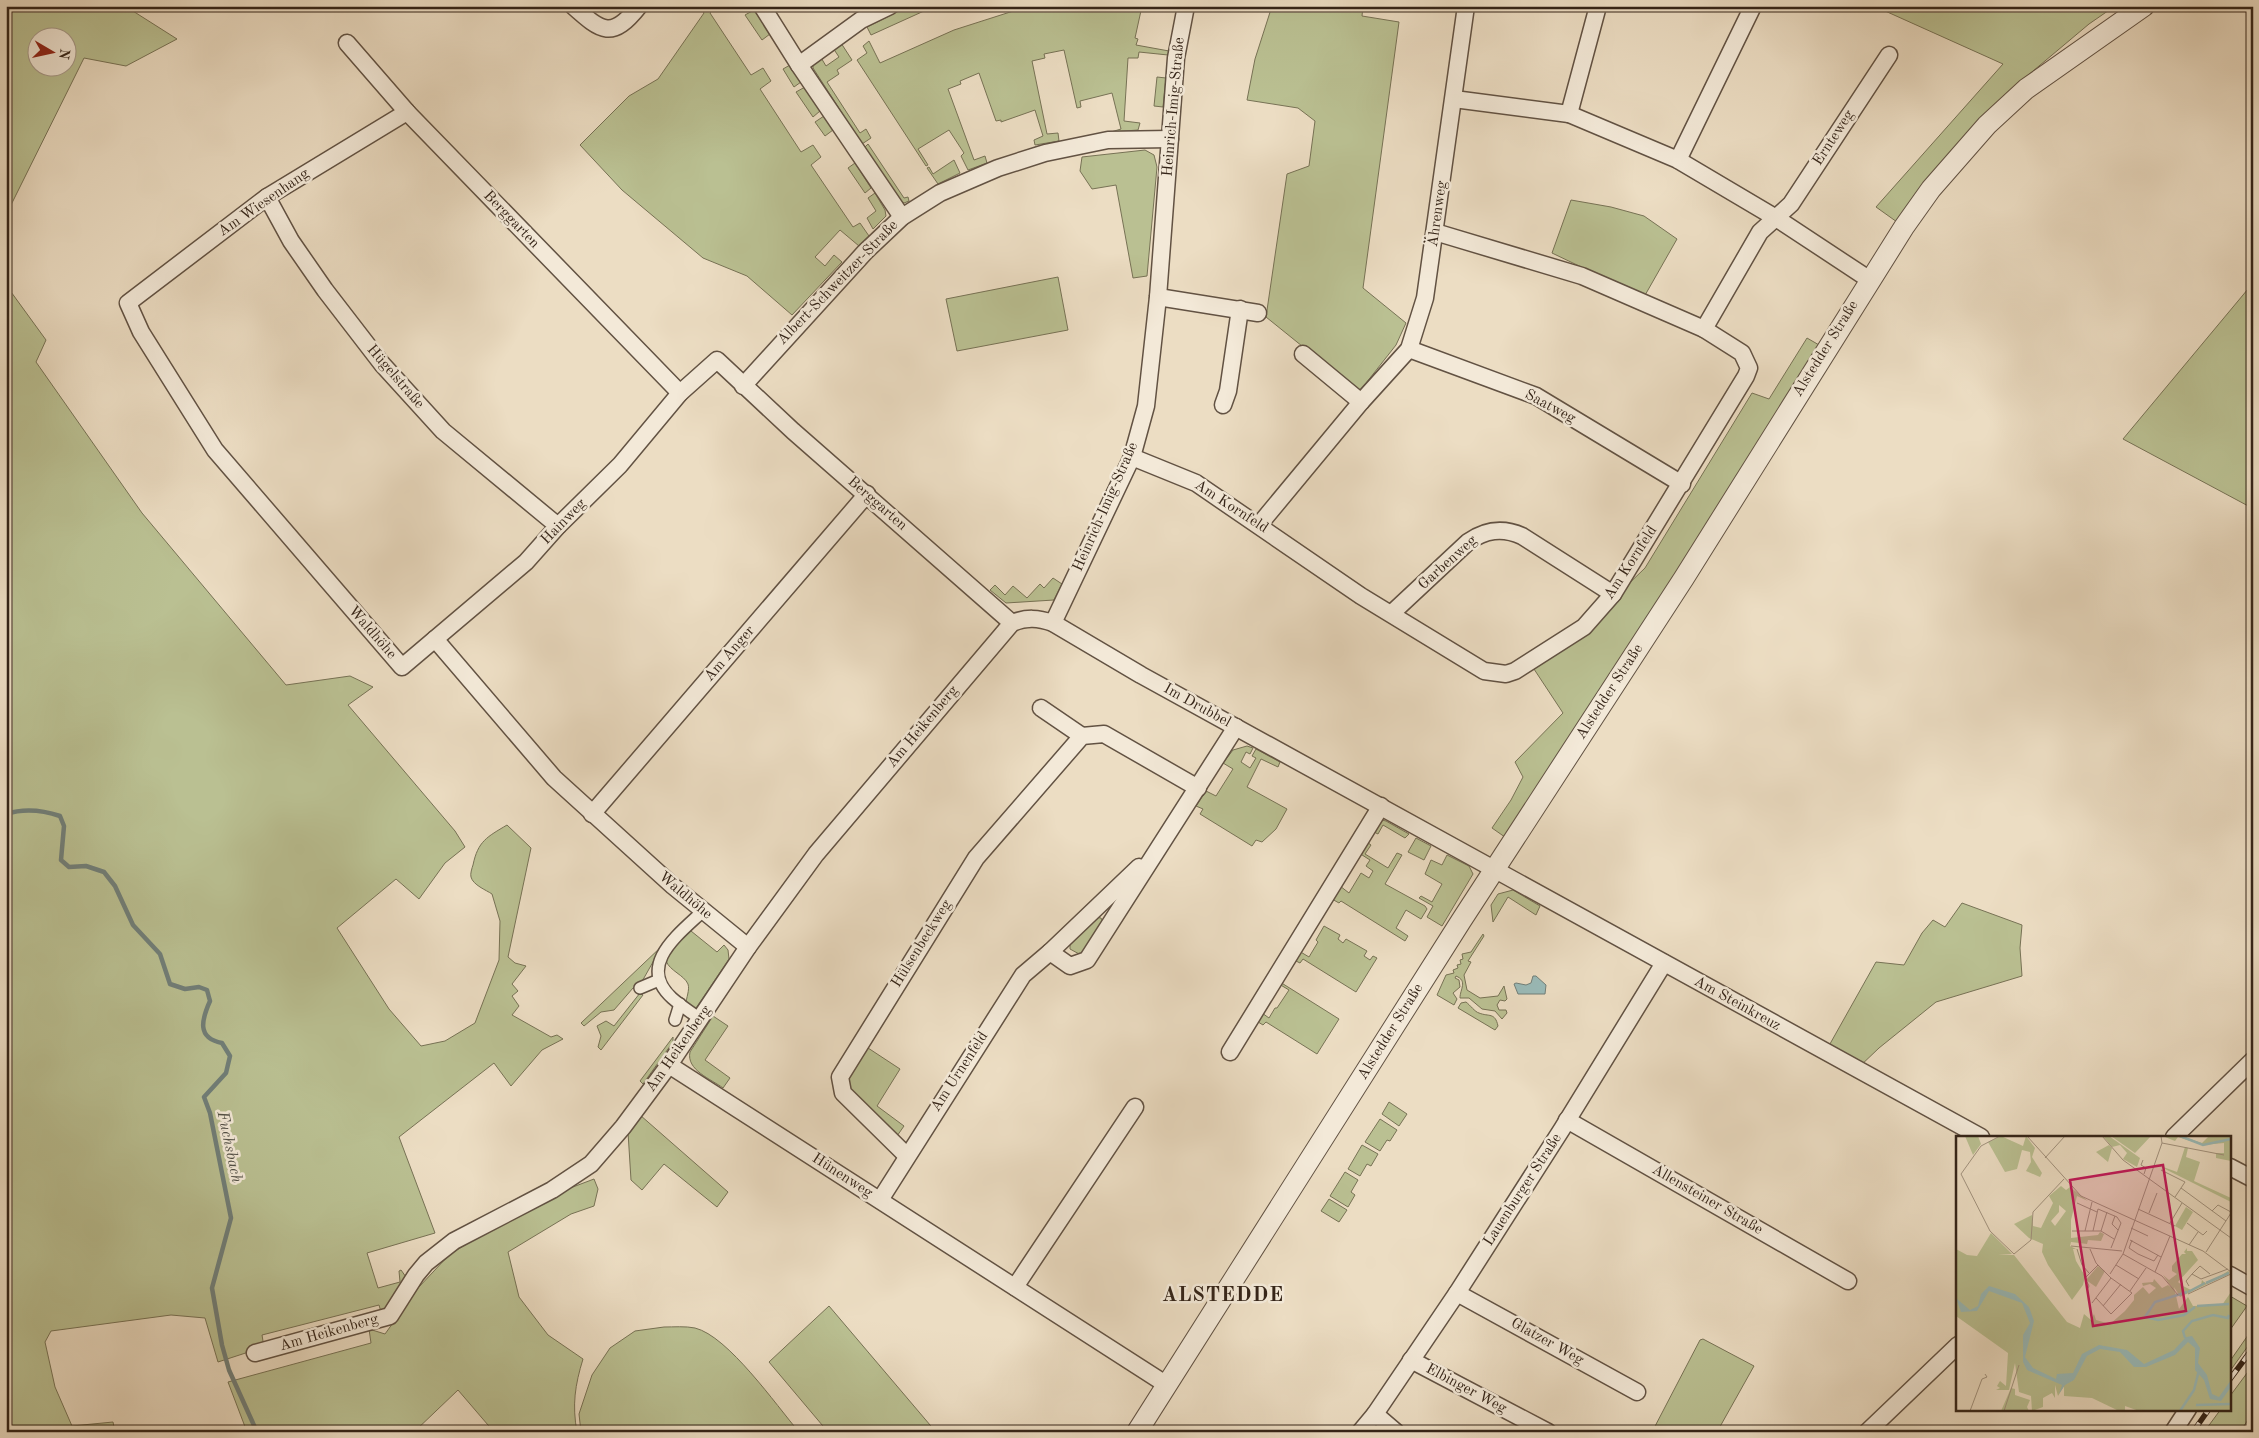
<svg xmlns="http://www.w3.org/2000/svg" width="2259" height="1438" viewBox="0 0 2259 1438" font-family="'Old Standard TT',serif">
<style>
.green{fill:#bac092;stroke:#777255;fill-rule:evenodd}
.water{fill:#9abbb9;stroke:#717f79}
.lines{fill:none;stroke-linecap:round;stroke-linejoin:round}
.stream{stroke:#717f79;stroke-width:4.5}
.pedestrian-casing{stroke:#625243;stroke-width:14}
.minor-casing{stroke:#625243;stroke-width:19}
.tertiary-casing{stroke:#625243;stroke-width:22}
.pedestrian{stroke:#f3e9d8;stroke-width:11}
.minor{stroke:#f3e9d8;stroke-width:16}
.tertiary{stroke:#f3e9d8;stroke-width:20}
.rail-casing{stroke:#342418;stroke-width:5.5}
.rail{stroke:#f3e9d8;stroke-width:4;stroke-dasharray:11;stroke-linecap:butt}
.labels{text-anchor:middle;dominant-baseline:central;stroke-width:5;stroke-linejoin:round;paint-order:stroke}
.street-label{font-size:15px;fill:#342418;stroke:#f3e9d8}
.water-label{font-size:16px;font-style:italic;fill:#535148;stroke:#f3e9d8}
.district-label{font-size:20px;font-weight:bold;letter-spacing:1px;fill:#342418;stroke:#f3e9d8}
.inset-river{fill:none;stroke:#9abbb9;stroke-width:2.5}
.inset-road{fill:none;stroke:#a2937f;stroke-width:1}
.view{fill:#c2185b;fill-opacity:0.15;stroke:#c2185b;stroke-width:2.5}
.inset-edge{fill:none;stroke:#342418;stroke-width:2.5}
</style>
<rect width="100%" height="100%" fill="#ecddc3"/>
<filter id="stains"><feTurbulence type="fractalNoise" baseFrequency=".004" numOctaves="4"/><feColorMatrix values="0 0 0 0 .2 0 0 0 0 .09 0 0 0 0 .02 0 0 0 .5 -.17"/></filter>
<radialGradient id="worn" r=".72"><stop offset=".6" stop-color="#630" stop-opacity="0"/><stop offset="1" stop-color="#630" stop-opacity=".3"/></radialGradient>
<g class="green">
<path d="M6 6H125L177 39 126 66 84 58 6 215ZM38 38H68V68H38Z"/>
<polygon points="705,6 708,6 712,11 710,13 751,75 763,68 771,81 760,89 801,152 813,145 821,157 811,165 853,227 860,223 869,236 859,246 840,230 815,257 825,266 834,255 842,262 792,315 747,276 703,258 622,190 580,145 629,96 658,79 704,13 702,10"/>
<polygon points="909,6 935,6 871,35 867,27"/>
<polygon points="1029,6 1142,6 1135,38 1138,39 1136,45 1169,51 1168,55 1139,52 1138,58 1128,58 1124,121 1140,123 1138,130 1111,132 1121,129 1112,93 1080,101 1081,107 1077,108 1064,50 1044,54 1045,58 1032,61 1047,134 1058,133 1059,141 1035,145 1034,140 1043,136 1035,110 1001,122 1001,120 996,121 979,73 960,81 961,84 948,89 974,160 985,156 987,163 968,170 961,156 964,153 949,130 918,149 928,165 926,166 857,60 867,53 863,46 869,41 880,63 954,30"/>
<polygon points="1272,6 1363,6 1362,16 1399,22 1363,288 1406,323 1396,345 1359,392 1266,317 1287,174 1309,166 1315,121 1298,108 1247,100 1255,59"/>
<polygon points="1874,6 2115,6 2089,24 2008,92 1904,227 1876,207 2003,64"/>
<polygon points="754,10 770,34 762,40 745,15"/>
<polygon points="841,43 852,60 837,70 839,74 827,82 860,133 866,129 871,138 862,144 813,68 813,61 820,56 826,66 839,57 833,48"/>
<polygon points="790,65 801,82 794,87 783,69"/>
<polygon points="1157,77 1166,78 1163,107 1154,106"/>
<polygon points="805,87 820,111 813,117 796,92"/>
<polygon points="824,116 833,130 825,136 815,122"/>
<polygon points="868,144 904,198 908,197 909,201 904,203 898,200 865,147"/>
<polygon points="1145,150 1154,155 1157,167 1147,276 1133,278 1116,185 1092,189 1080,171 1082,157"/>
<polygon points="954,160 960,173 938,184 927,168 929,167 933,174"/>
<polygon points="855,163 871,188 865,193 848,168"/>
<polygon points="875,193 885,210 886,216 873,229 867,218 876,211 868,198"/>
<polygon points="1571,200 1611,207 1644,216 1677,239 1644,297 1552,253"/>
<polygon points="1058,277 1068,330 957,351 946,299"/>
<polygon points="2253,283 2253,507 2252,508 2123,439"/>
<path d="M6 285 46 340 36 362 142 513 286 685 350 676 373 687 348 705 455 831 465 847 445 863 419 899 396 879 337 928 389 1009 421 1046 445 1041 475 1023 499 960 500 921 492 894C486 890 473 885 471 877 470 874 472 868 473 865 478 841 487 837 507 825L531 848 508 957 515 963 526 966 512 984 518 991 512 996 519 1006 512 1015 551 1037 557 1035 563 1039 542 1050 511 1086 494 1063 399 1137 435 1233 367 1253 378 1288 400 1282 399 1271 401 1270 406 1277 395 1300 381 1312 379 1305 262 1335 264 1347 218 1362 205 1318 171 1315 51 1331 45 1342 55 1387 72 1426 113 1422 115 1432H6Z"/>
<polygon points="1807,338 1826,349 1512,842 1492,828 1511,800 1523,777 1515,762 1563,713 1530,663 1584,627 1645,568 1752,393 1769,399"/>
<polygon points="1053,578 1062,584 1054,600 1006,603 990,590 995,585 1005,595 1013,586 1027,598 1040,584 1044,588"/>
<polygon points="1247,746 1253,748 1250,754 1246,752 1241,762 1250,768 1256,758 1252,756 1256,749 1280,762 1278,767 1261,759 1247,787 1287,809 1276,829 1262,842 1256,840 1252,846 1200,814 1203,809 1196,806 1206,791 1216,796 1233,769 1223,763 1233,750"/>
<polygon points="1382,820 1386,821 1409,834 1405,838 1383,825 1378,834 1374,832"/>
<polygon points="1416,838 1431,846 1424,860 1408,852"/>
<polygon points="1367,842 1371,845 1365,854 1388,868 1397,853 1402,855 1385,884 1425,906 1427,909 1421,919 1406,910 1396,928 1408,936 1405,941 1341,901 1339,903 1332,899 1340,886 1349,893 1361,873 1369,878 1373,871 1366,866 1370,860 1359,853"/>
<polygon points="1447,855 1469,866 1473,874 1442,926 1427,917 1433,906 1419,898 1421,896 1432,902 1442,884 1425,874 1431,860 1442,865"/>
<polygon points="1513,890 1540,906 1536,915 1508,897 1493,922 1491,905 1498,894"/>
<polygon points="1962,903 2022,925 2020,948 2022,976 1936,1002 1879,1048 1858,1068 1826,1051 1876,962 1904,965 1922,933 1933,920 1945,927"/>
<polygon points="1095,917 1101,918 1103,922 1081,955 1070,949 1070,943"/>
<polygon points="1324,926 1340,935 1338,939 1343,943 1346,939 1367,951 1364,956 1370,960 1373,956 1377,958 1356,992 1303,959 1300,963 1294,960 1299,951 1309,957 1318,942 1316,940"/>
<path d="M691 931 717 952 724 945 728 950 729 959 694 1011 686 1004C686 998 690 990 688 984 684 975 670 971 666 961L670 949Z"/>
<path d="M1483 934 1484 936 1468 961 1471 962 1464 975 1467 990 1480 998 1498 996 1504 986 1507 999 1505 1001 1500 1000 1497 1005 1499 1010H1506L1507 1013 1502 1019 1495 1011 1482 1009 1469 998H1460C1460 989 1468 981 1456 976L1455 978 1459 980 1460 987 1453 993 1457 999 1454 1005 1437 995 1446 975 1454 973 1453 970 1458 968 1457 965 1461 964 1460 960 1463 959 1462 954 1471 952Z"/>
<polygon points="662,946 640,985 633,988 614,1010 601,1012 584,1026 581,1023"/>
<polygon points="1280,982 1339,1019 1317,1054 1266,1022 1263,1025 1255,1020 1262,1013 1269,1018 1275,1008 1277,1008 1289,990 1279,984"/>
<polygon points="640,993 643,995 601,1050 598,1047 601,1036 597,1026 606,1021 614,1026"/>
<path d="M1466 1002C1470 1005 1475 1012 1479 1013 1489 1017 1495 1012 1498 1026L1495 1030 1458 1008 1461 1003Z"/>
<path d="M713 1016 728 1026 705 1060 730 1078 723 1088C711 1079 686 1070 690 1052Z"/>
<polygon points="673,1037 673,1042 643,1084 640,1081"/>
<polygon points="865,1046 900,1069 877,1106 904,1126 897,1136 846,1086 845,1077"/>
<polygon points="1389,1102 1407,1114 1399,1126 1382,1114"/>
<polygon points="640,1115 728,1192 717,1207 664,1164 642,1190 631,1180 628,1132"/>
<polygon points="1380,1119 1397,1130 1390,1141 1387,1140 1380,1151 1365,1142"/>
<polygon points="1362,1145 1378,1154 1371,1166 1367,1164 1360,1176 1348,1169"/>
<polygon points="1345,1172 1358,1180 1351,1192 1355,1195 1348,1207 1330,1196"/>
<path d="M594 1179 598 1189 594 1206 571 1214 508 1252 519 1297 548 1335 583 1359C575 1385 572 1405 577 1432H494L458 1390 414 1432H247L228 1382 371 1343 369 1329 385 1334 418 1288 449 1255 488 1230 565 1190Z"/>
<polygon points="1329,1199 1347,1210 1339,1222 1321,1211"/>
<polygon points="2230,1296 2247,1306 2230,1330"/>
<polygon points="829,1306 936,1432 828,1432 769,1362"/>
<path d="M664 1327C673 1327 686 1326 695 1328 728 1336 776 1405 799 1432H581L579 1414 592 1375 610 1348 635 1331Z"/>
<polygon points="2253,1328 2253,1339 2230,1371 2230,1361"/>
<polygon points="1703,1339 1754,1366 1717,1432 1652,1432 1700,1340"/>
<polygon points="2253,1365 2253,1412 2240,1432 2204,1432 2221,1409 2230,1409 2230,1396"/>
</g>
<polygon class="water" points="1533,976 1536,976 1546,985 1545,994 1518,994 1514,984 1516,983 1526,985 1531,983"/>
<g class="lines">
<path class="stream" d="M6 814C25 808 42 810 60 816L64 826 61 860 69 867 86 866 104 872 115 886 133 925 160 954 170 984 185 989 199 987 207 990 210 1001C202 1019 196 1038 222 1043L230 1056 226 1073 204 1097 210 1113 231 1218 212 1288 222 1345 229 1370 257 1432"/>
<defs>
<g id="pedestrian">
<polyline points="640,988 659,980"/>
<path d="M700 1019C691 1012 681 1006 672 998 636 965 679 934 703 911"/>
<polyline points="675,1020 680,1004"/>
</g>
<g id="minor">
<path d="M573 6C602 32 612 40 639 6"/>
<polyline points="762,6 799,65 902,217"/>
<polyline points="347,43 407,112 680,393"/>
<polyline points="799,65 861,20 890,6"/>
<polyline points="1454,99 1569,114 1678,160 1776,218 1870,280"/>
<polyline points="407,112 267,197 128,303 141,332 215,450 402,667 526,562 558,526 620,465 680,393 717,360 793,431 1012,623"/>
<polyline points="1569,114 1598,6"/>
<polyline points="1678,160 1753,6"/>
<polyline points="267,197 291,241 325,290 382,364 443,431 558,526"/>
<polyline points="1158,297 1258,313"/>
<polyline points="1704,329 1760,232 1791,204 1889,55"/>
<polyline points="1409,349 1536,396 1682,484"/>
<polyline points="1303,354 1361,402"/>
<polyline points="743,386 865,252 902,217 940,193 998,168 1045,153 1108,140 1170,139"/>
<polyline points="1223,405 1228,391 1240,309"/>
<polyline points="1132,457 1196,483 1361,596 1484,671 1506,674 1515,671 1584,627 1613,594 1746,376 1749,368 1742,353 1704,329 1582,276 1435,232"/>
<polyline points="1259,525 1361,402 1409,349 1425,298 1466,6"/>
<path d="M1392 613 1468 542C1485 530 1502 527 1522 536L1613 594"/>
<polyline points="1053,623 1132,457 1146,406 1158,297 1176,58 1186,6"/>
<polyline points="435,639 554,778 673,886 748,947"/>
<polyline points="1041,708 1082,736"/>
<polyline points="592,814 867,494"/>
<polyline points="1050,952 1139,867"/>
<polyline points="1230,1052 1381,806"/>
<polyline points="669,1065 1167,1385"/>
<polyline points="1567,1120 1848,1281"/>
<polyline points="2174,1137 2253,1060"/>
<polyline points="907,1156 843,1093 840,1077 976,858 1082,736 1104,734 1198,788"/>
<polyline points="2230,1167 2253,1179"/>
<polyline points="880,1200 1023,975 1050,952 1070,966 1087,960 1236,727"/>
<polyline points="2230,1275 2253,1288"/>
<polyline points="1015,1287 1135,1107"/>
<polyline points="1457,1293 1637,1392"/>
<path d="M255 1353 390 1316 416 1275 426 1263 454 1241 552 1190 591 1164 623 1127 669 1065 748 947 816 854 1012 623C1027 617 1038 618 1053 623L1141 675 1981 1137"/>
<polyline points="1411,1360 1548,1432"/>
<polyline points="1375,1414 1396,1432"/>
<polyline points="1360,1432 1375,1414 1457,1293 1562,1129 1664,963"/>
<polyline points="1867,1432 1958,1345"/>
<polyline points="2173,1432 2188,1409"/>
</g>
<polyline id="tertiary" points="1137,1432 1461,921 1684,578 1904,227 1931,189 1987,125 2026,89 2144,6"/>
</defs>
<use href="#pedestrian" class="pedestrian-casing"/>
<use href="#minor" class="minor-casing"/>
<use href="#tertiary" class="tertiary-casing"/>
<use href="#pedestrian" class="pedestrian"/>
<use href="#minor" class="minor"/>
<use href="#tertiary" class="tertiary"/>
<defs>
<g id="rail">
<polyline points="2230,1379 2253,1348"/>
<polyline points="2193,1432 2209,1409"/>
</g>
</defs>
<use href="#rail" class="rail-casing"/>
<use href="#rail" class="rail"/>
</g>
<g class="labels">
<g class="street-label">
<text transform="translate(1174 107) rotate(-85)">Heinrich-Imig-Straße</text>
<text transform="translate(1834 138) rotate(-57)">Ernteweg</text>
<text transform="translate(264 203) rotate(-35)">Am Wiesenhang</text>
<text transform="translate(1438 214) rotate(-82)">Ährenweg</text>
<text transform="translate(511 220) rotate(46)">Berggarten</text>
<text transform="translate(838 283) rotate(-46)">Albert-Schweitzer-Straße</text>
<text transform="translate(1826 349) rotate(-58)">Alstedder Straße</text>
<text transform="translate(395 377) rotate(49)">Hügelstraße</text>
<text transform="translate(1550 407) rotate(28)">Saatweg</text>
<text transform="translate(877 504) rotate(41)">Berggarten</text>
<text transform="translate(1106 507) rotate(-66)">Heinrich-Imig-Straße</text>
<text transform="translate(1231 507) rotate(33)">Am Kornfeld</text>
<text transform="translate(564 522) rotate(-46)">Hainweg</text>
<text transform="translate(1448 563) rotate(-42)">Garbenweg</text>
<text transform="translate(1631 563) rotate(-57)">Am Kornfeld</text>
<text transform="translate(372 633) rotate(49)">Waldhöhe</text>
<text transform="translate(730 654) rotate(-49)">Am Anger</text>
<text transform="translate(1610 692) rotate(-57)">Alstedder Straße</text>
<text transform="translate(1197 706) rotate(29)">Im Drubbel</text>
<text transform="translate(923 727) rotate(-50)">Am Heikenberg</text>
<text transform="translate(685 896) rotate(40)">Waldhöhe</text>
<text transform="translate(922 944) rotate(-58)">Hülsenbeckweg</text>
<text transform="translate(1737 1004) rotate(29)">Am Steinkreuz</text>
<text transform="translate(1391 1032) rotate(-58)">Alstedder Straße</text>
<text transform="translate(679 1049) rotate(-55)">Am Heikenberg</text>
<text transform="translate(960 1072) rotate(-57)">Am Urnenfeld</text>
<text transform="translate(842 1176) rotate(33)">Hünenweg</text>
<text transform="translate(1523 1190) rotate(-57)">Lauenburger Straße</text>
<text transform="translate(1707 1200) rotate(30)">Allensteiner Straße</text>
<text transform="translate(329 1333) rotate(-16)">Am Heikenberg</text>
<text transform="translate(1547 1342) rotate(29)">Glatzer Weg</text>
<text transform="translate(1466 1389) rotate(28)">Elbinger Weg</text>
</g>
<g class="water-label">
<text transform="translate(229 1147) rotate(78)">Fuchsbach</text>
</g>
<g class="district-label">
<text x="1223" y="1296">ALSTEDDE</text>
</g>
</g>
<g transform="translate(1956 1136)">
<rect width="275" height="275" fill="#ecddc3"/>
<path d="M9 0H22L25 8 17 19ZM45 0 67 10 70 0 79 12 76 21 86 37 84 41 70 35 75 26 74 16 66 14 61 33 49 36 32 6ZM147 0H153L184 22 181 31 167 23 171 17 164 9 156 11ZM155 0H195L179 17ZM225 0 246 7 253 0H275V25L260 22V17H268V7L247 9 222 1 219 5 209 1ZM153 9 156 12 152 26 140 16ZM229 11 232 12 230 21 244 26 238 45 275 62V66L199 28 221 36ZM105 50 110 54 114 51 132 65 121 60 115 84V102L142 99 144 96 148 98 145 105 132 104 131 108 115 106 114 110 120 113H117L120 125 129 140 127 149 116 164 92 129 86 116 87 108 73 102 58 88 76 79 77 90 85 92 97 67 93 60ZM103 69 110 75 99 90 95 85 103 76ZM230 71 237 76 226 94 219 90ZM35 97 56 118 42 119H58L111 186 124 192 128 178 135 184 138 178 140 184 154 188 169 175 178 164V159L187 151 193 158 200 152 194 148 187 150 186 147 197 146 198 143 206 152 212 149 216 152 207 139 213 144 221 138 216 135V130L226 118H230L228 116 231 112V115H236L242 124 222 146 227 150 235 154 245 149 246 144 249 147 258 144 272 135 274 137 224 161 218 151 223 173 232 161 237 170 266 169 275 156V275H183L169 270V275H163L136 262 108 260V250L102 260 99 249V262L96 257 87 262V271L76 275 75 260 63 256 59 227 53 254H40L44 252 41 250 44 245 50 250 52 217 0 180V113L11 119 21 120ZM142 130 149 135 140 151 130 144ZM55 252 59 253V259L74 264 71 271 73 275H45Z" fill="#bac092" fill-rule="evenodd"/>
<path d="M33 150 59 158 73 171 78 185 69 221 77 232 100 243 101 238 117 237 126 218 143 209 171 214 188 228 218 214 230 201 236 200 244 212 242 227 251 239 256 258 263 261 275 244V251L265 265 254 263 248 244 239 234V212L232 206 219 219 190 231H178L164 216 144 213 131 220 118 244 109 249 103 258 106 249 71 234 67 226V199L74 187 66 167 33 155 21 175 5 176 0 162 14 174 22 170 25 158Z" fill="#9abbb9"/>
<path class="inset-river" d="M224 0 247 9 275 3M250 147 273 137M231 156 199 166 189 181 202 184 228 179 239 171M232 156 249 147M241 170 273 168M229 202 227 195 236 185 257 179 272 182 273 179M240 269 275 268M224 275 238 254 243 234"/>
<path class="inset-road" d="M44 0 25 10 5 38 34 95 58 118 75 104 77 76 108 43M71 0 125 60 247 115 275 136M146 0 167 24 275 102M206 7 268 19M89 22 109 0M187 24 185 29 190 32 188 38M205 34 229 46 219 61M225 52 270 85M121 67 141 76M182 73 219 90M256 75 262 69 275 76M193 77 201 57M159 80 156 88 162 94M214 87 226 67M231 87 247 99 251 95M175 92 192 100M116 95H145L158 103M129 95 136 66M137 95 142 73 161 81 165 87 155 112M145 95 151 76M174 104 205 121M176 104 173 112 182 118 198 125 202 119M233 109 242 96M115 110 166 115M121 113 126 129 133 137M134 113 140 127 155 142M250 116 275 77M167 118 206 140 222 159M160 129 183 143M199 136 214 100M154 138 167 118 206 7 205 0M236 138 244 130 254 138M233 150 230 145 236 138 245 143 272 133M131 154 133 150 129 142 142 129M174 155 190 132M232 158 275 138M140 162 155 178 176 157 155 142M136 167 155 142M147 170 165 148M14 275 26 243 31 241 29 238M48 275 63 229"/>
<path class="view" d="M207 29 230 175 137 190 114 44Z"/>
<rect width="275" height="275" class="inset-edge"/>
</g>
<rect width="2259" height="1438" fill="none" stroke="#ecddc3" stroke-width="25"/>
<rect x="8" y="8" width="2244" height="1423" fill="none" stroke="#342418" stroke-width="2.5"/>
<rect x="12" y="12" width="2234" height="1413" fill="none" stroke="#342418"/>
<g transform="translate(52 52) rotate(99)"><circle r="24" fill="#f3e9d8" stroke="#a79a8b"/>
<path d="M0-4L9 19L0 12L-9 19Z" fill="#8f2418"/>
<text y="-8" font-size="14" font-weight="bold" text-anchor="middle" fill="#342418">N</text>
</g>
<rect width="100%" height="100%" filter="url(#stains)"/>
<rect width="100%" height="100%" fill="url(#worn)"/>
</svg>
